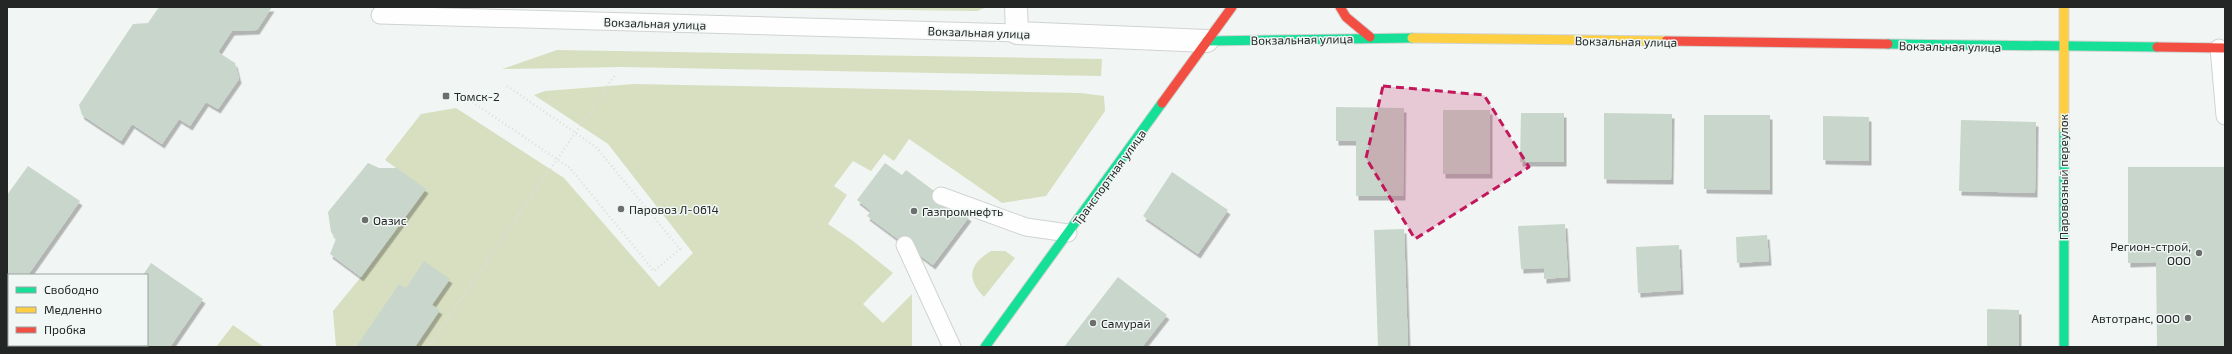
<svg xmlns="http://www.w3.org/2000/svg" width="2232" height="354" viewBox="0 0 2232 354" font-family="'Exo 2',sans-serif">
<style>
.green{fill:#d8dfc0}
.building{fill:#c9d6cb;filter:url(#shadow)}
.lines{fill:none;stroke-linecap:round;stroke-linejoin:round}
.lane-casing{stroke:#d0d3d2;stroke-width:19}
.street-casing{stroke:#d0d3d2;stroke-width:24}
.fast-casing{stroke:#d0d3d2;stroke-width:11}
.slow-casing{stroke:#d0d3d2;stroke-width:11}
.jam-casing{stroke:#d0d3d2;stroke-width:11}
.path{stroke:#dddede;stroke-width:2.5;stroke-dasharray:1 3;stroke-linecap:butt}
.lane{stroke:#fdfefd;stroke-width:17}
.street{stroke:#fdfefd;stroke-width:22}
.fast{stroke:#16e098;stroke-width:9}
.slow{stroke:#ffcf43;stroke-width:9}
.jam{stroke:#f24e42;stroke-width:9}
.marked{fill:#c2185b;fill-opacity:0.2;stroke:#c2185b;stroke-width:3;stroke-dasharray:8 5;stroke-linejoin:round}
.poi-dot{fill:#6c6f6e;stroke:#f0f7f5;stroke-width:1.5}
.labels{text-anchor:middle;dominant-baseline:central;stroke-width:3;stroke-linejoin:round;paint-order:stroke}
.street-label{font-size:12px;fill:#242626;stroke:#f0f7f5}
.poi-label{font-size:12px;fill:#242626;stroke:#f0f7f5;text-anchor:start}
</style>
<defs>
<filter id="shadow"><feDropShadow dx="2.5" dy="4.5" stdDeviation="0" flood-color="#0004"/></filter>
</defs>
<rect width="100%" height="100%" fill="#f1f6f4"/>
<g class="green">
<polygon points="690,7 987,7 977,11"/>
<polygon points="557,50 1102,59 1101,76 622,67 502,69"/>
<polygon points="634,84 1081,93 1104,96 1105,111 1046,196 1002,203 909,139 894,161 884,154 871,171 853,161 834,186 847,195 828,224 853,241 893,273 863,304 883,323 912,294 912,347 336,347 333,311 361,277 425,189 385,160 421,114 456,108 564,178 659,287 693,253 608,144 534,95 545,91"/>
<path d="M991 251H1005L1015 258 984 297C966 279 969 264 991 251Z"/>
<polygon points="233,325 264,347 216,347"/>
</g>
<g class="building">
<polygon points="159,7 272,7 257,30 232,31 218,52 235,63 239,79 218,109 206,102 190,126 179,119 162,144 132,124 121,141 82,115 79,105 133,24 148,23"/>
<polygon points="1336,107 1404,108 1403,196 1356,196 1356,141 1336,141"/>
<rect x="1443" y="110" width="47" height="64"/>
<polygon points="1521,113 1564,113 1564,162 1520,162"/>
<polygon points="1604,113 1672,114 1671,180 1604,179"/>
<polygon points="1704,115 1770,115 1770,190 1704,189"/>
<polygon points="1823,116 1869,117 1869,161 1823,160"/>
<polygon points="1961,120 2036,122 2035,193 1959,191"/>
<polygon points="368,163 379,168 397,168 426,189 361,277 330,254 336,239 331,232 328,212"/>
<polygon points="885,163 902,175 906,170 969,217 933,265 867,216 871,211 857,200"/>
<polygon points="28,166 80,201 28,275 9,275 9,293 7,292 7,195"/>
<polygon points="2128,167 2225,167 2225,347 2157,347 2156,262 2128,263"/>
<polygon points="1172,172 1228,210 1198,254 1143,216"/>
<polygon points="1565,224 1568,277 1544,279 1544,268 1521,269 1518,226"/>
<polygon points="1404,229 1408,347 1378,347 1374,230"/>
<polygon points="1767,235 1769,261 1737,263 1736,237"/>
<polygon points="1679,245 1681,290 1638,293 1636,247"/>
<polygon points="424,261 450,279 432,305 440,310 415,347 356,347 399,284 406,288"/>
<polygon points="151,263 203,299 170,347 92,347 93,345 147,345 147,275 143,275"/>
<polygon points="1118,277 1167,315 1142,347 1064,347"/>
<polygon points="1987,309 2019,310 2019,347 1987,347"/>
</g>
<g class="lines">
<defs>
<g id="lane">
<polyline points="380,15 1017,33"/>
<polyline points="2219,48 2225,116"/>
<polyline points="941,196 1026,227 1068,233"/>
<polyline points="905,245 952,347"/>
</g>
<polyline id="street" points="1016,7 1017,33 1207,41"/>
<g id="fast">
<polyline points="1207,41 1412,38"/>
<polyline points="1888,44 2157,47"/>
<polyline points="2064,129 2064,347"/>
<polyline points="985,347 1162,103"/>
</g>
<g id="slow">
<polyline points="2064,7 2064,129"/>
<polyline points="1412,38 1666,41"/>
</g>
<g id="jam">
<polyline points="1340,7 1346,17 1370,37"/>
<polyline points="1666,41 1888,44"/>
<polyline points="2157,47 2225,48"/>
<polyline points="1162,103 1232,7"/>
</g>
</defs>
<use href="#lane" class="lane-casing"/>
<use href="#street" class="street-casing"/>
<use href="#fast" class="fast-casing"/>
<use href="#slow" class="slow-casing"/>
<use href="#jam" class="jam-casing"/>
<g class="path">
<polyline points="1281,7 1281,8"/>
<polyline points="459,93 570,168 654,271 680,249 596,147 507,86"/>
<polyline points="428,347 615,75"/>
</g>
<use href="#lane" class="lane"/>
<use href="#street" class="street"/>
<use href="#fast" class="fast"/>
<use href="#slow" class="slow"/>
<use href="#jam" class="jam"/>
</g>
<path class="marked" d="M1383 86 1484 95 1529 167 1415 239 1366 158Z"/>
<g class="poi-dot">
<rect x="442" y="92" width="8" height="8" rx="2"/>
<circle cx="621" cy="209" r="4"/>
<circle cx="914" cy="211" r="4"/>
<circle cx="365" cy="220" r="4"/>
<circle cx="2199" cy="253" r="4"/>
<circle cx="2188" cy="318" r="4"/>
<circle cx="1093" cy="323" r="4"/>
</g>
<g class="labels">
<g class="street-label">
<text transform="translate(655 23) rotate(2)">Вокзальная улица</text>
<text transform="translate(979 32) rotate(2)">Вокзальная улица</text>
<text transform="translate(1302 39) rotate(-1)">Вокзальная улица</text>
<text transform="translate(1626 41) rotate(1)">Вокзальная улица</text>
<text transform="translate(1950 46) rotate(1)">Вокзальная улица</text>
<text transform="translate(1109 177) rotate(-54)">Транспортная улица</text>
<text transform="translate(2063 177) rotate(-90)">Паровозный переулок</text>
</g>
<g class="poi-label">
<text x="454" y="96">Томск-2</text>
<text x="629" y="209">Паровоз Л-0614</text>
<text x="922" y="211">Газпромнефть</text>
<text x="373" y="220">Оазис</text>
<text x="2191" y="246" text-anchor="end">Регион-строй,<tspan x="2191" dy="14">ООО</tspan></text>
<text x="2180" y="318" text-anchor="end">Автотранс, ООО</text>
<text x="1101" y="323">Самурай</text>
</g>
</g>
<rect width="2232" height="354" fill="none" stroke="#242626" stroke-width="16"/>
<rect x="8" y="274" width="140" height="72" fill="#f0f7f5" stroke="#9ea3a2"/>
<rect x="16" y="287" width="20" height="6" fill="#16e098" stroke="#9ea3a2"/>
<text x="44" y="294" font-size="12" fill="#242626">Свободно</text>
<rect x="16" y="307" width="20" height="6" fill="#ffcf43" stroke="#9ea3a2"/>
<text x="44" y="314" font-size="12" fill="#242626">Медленно</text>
<rect x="16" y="327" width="20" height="6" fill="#f24e42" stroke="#9ea3a2"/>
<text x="44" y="334" font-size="12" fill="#242626">Пробка</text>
</svg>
